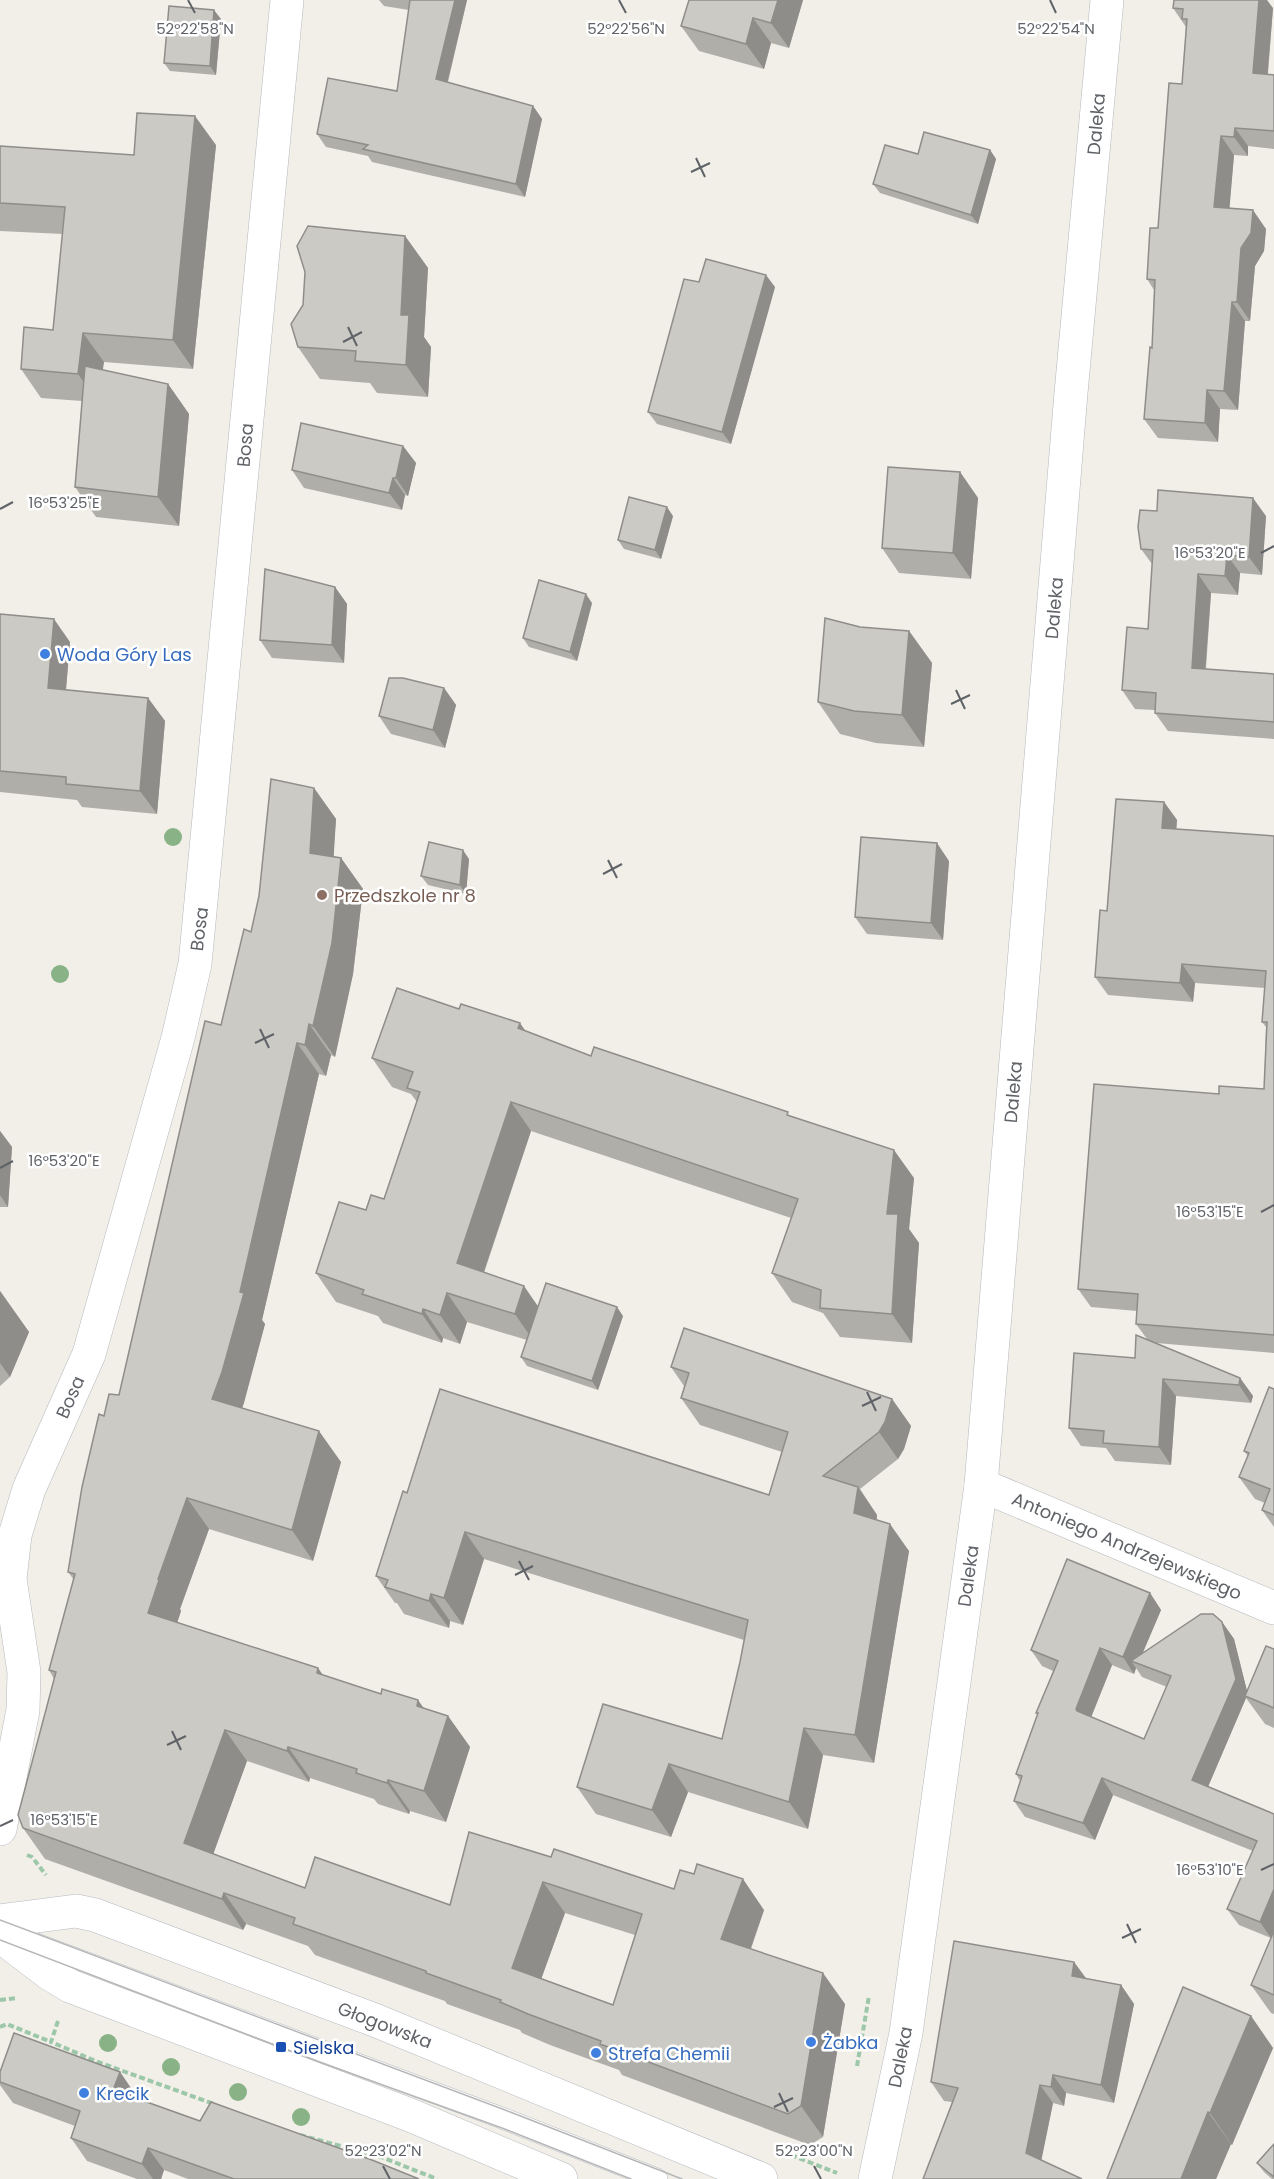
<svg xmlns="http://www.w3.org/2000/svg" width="1274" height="2179" viewBox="0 0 1274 2179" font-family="Poppins,sans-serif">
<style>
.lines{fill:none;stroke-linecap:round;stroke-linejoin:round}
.lane-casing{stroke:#b5b8bc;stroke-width:22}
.street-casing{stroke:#b5b8bc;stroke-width:34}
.secondary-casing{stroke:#b6babf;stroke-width:34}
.path{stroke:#9cc7a9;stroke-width:4;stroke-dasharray:6 3;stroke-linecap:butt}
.lane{stroke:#fff;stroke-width:21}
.street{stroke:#fff;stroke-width:33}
.secondary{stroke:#fff;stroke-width:33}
.tram{stroke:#b6b7b8;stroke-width:1.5}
.tree{fill:#89b387}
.wall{fill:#afaea9;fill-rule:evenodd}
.shaded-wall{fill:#8f8d8a}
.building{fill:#cccac5;stroke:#8f8d8a;stroke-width:1.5;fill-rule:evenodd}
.ticks{fill:none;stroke:#5f6368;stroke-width:2}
.shop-dot{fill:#3f7fe0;stroke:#fff;stroke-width:2}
.education-dot{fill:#8d6e63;stroke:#fff;stroke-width:2}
.transit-dot{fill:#1a4fb4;stroke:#fff;stroke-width:2}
.labels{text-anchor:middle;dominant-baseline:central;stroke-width:5;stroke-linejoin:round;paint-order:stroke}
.street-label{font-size:18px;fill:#5f6368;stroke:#fff}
.shop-label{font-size:18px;fill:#366cbe;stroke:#fff;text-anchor:start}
.education-label{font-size:18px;fill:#785e54;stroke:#fff;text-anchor:start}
.transit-label{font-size:18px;fill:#164399;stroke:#fff;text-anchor:start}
.ticks-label{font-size:15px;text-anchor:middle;fill:#5f6368;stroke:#fff;stroke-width:5;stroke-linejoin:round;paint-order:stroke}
</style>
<rect width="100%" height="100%" fill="#f1efe8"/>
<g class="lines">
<defs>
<polyline id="lane" points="15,1936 502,2118 657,2179"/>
<g id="street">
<polyline points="981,1485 1274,1608"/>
<polyline points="0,1829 23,1710 24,1672 10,1579 15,1535 29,1489 89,1354 178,1038 195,964 287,0"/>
<polyline points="875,2179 906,2033 981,1485 1071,393 1107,0"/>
</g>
<g id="secondary">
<polyline points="0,1921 76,1911 95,1915 377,2021 761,2179"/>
<polyline points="0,1936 50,1974 70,1986 410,2115 561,2179"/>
</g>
</defs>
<use href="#lane" class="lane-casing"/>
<use href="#street" class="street-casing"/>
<use href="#secondary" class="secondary-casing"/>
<g class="path">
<polyline points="27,1855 32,1857 46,1875"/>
<polyline points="0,2000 17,1998"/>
<polyline points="58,2021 51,2042 98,2062 214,2104"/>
<polyline points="0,2027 7,2024 51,2042"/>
<polyline points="857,2066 869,1996"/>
<polyline points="300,2135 381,2157 437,2179"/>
<polyline points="791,2155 837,2173"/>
</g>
<use href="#lane" class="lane"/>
<use href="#street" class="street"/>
<use href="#secondary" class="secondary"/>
<g class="tram">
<polyline points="0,1920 505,2110 682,2179"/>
<polyline points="0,1940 319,2062 502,2128 631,2179"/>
</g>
</g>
<g class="tree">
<circle cx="173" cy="837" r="9"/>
<circle cx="60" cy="974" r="9"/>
<circle cx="108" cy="2043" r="9"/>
<circle cx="171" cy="2067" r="9"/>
<circle cx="238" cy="2092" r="9"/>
<circle cx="301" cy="2117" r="9"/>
</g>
<g class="wall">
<polygon points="379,0 467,0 448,82 533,106 542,119 525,197 372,162 368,156 326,147 317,134 397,91 409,10 384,6"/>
<polygon points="803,0 789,48 771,43 764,69 699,51 681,26"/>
<polygon points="1173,8 1273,8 1268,74 1274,75 1274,149 1248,146 1248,156 1234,155 1229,208 1266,229 1264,251 1255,266 1250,321 1245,321 1238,410 1220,409 1218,442 1158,438 1144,419 1152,348 1154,290 1147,279 1158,228 1182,84 1186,27"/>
<polygon points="221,19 216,75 170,71 164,63"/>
<polygon points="216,145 193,369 104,362 102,370 168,384 189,414 179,526 96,517 75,487 82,401 41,398 21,369 53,330 63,234 0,231 0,146 134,155"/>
<polygon points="990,150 996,159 978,224 880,193 873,184 918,154"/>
<polygon points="405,236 428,268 424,337 431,347 428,397 377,393 370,383 320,379 298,347"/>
<polygon points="699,282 775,287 731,444 657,424 648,412"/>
<polygon points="403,446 416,463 408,496 405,495 402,510 304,488 292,470"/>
<polygon points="960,472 978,498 971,579 899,573 882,548"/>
<polygon points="673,516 661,559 624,549 618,540"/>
<polygon points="1266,516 1262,575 1240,573 1238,595 1211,593 1206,669 1274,674 1274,739 1168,731 1155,713 1155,710 1135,709 1122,690 1148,629 1152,564 1141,549"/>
<polygon points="335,587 347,604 344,663 272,658 260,640"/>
<polygon points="592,603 577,661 529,647 523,638"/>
<polygon points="0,614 70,642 66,690 148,698 165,721 157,814 82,807 77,800 0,792"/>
<polygon points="860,627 909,631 932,663 924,747 876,743 840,734 818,702"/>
<polygon points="444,688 456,705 445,748 391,734 379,716"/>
<path d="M314 788 336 819 333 857 341 858 363 889 353 974 335 1057 331 1055 326 1076 319 1074 262 1320 265 1324 242 1408 341 1462 313 1561 209 1529 180 1609 181 1611 177 1623 323 1676 448 1716 470 1747 446 1822 410 1811 409 1814 378 1804 374 1799 310 1778 309 1782 247 1761 213 1854 305 1888 450 1905 551 1857 674 1889 764 1910 751 1949 845 2004 823 2137 810 2145 622 2075 619 2070 550 2045 522 2033 520 2030 447 2004 445 2001 315 1955 308 1946 246 1924 243 1930 45 1859 23 1828 54 1679 49 1670 74 1580 68 1572 104 1416 119 1395 221 1025 251 932ZM565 1913 635 1935 613 2005 541 1979Z"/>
<polygon points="1164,802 1177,820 1176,829 1274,836 1274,1353 1156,1343 1240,1378 1253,1396 1251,1403 1176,1396 1171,1465 1115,1461 1106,1448 1081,1446 1069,1428 1135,1358 1147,1339 1136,1324 1137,1311 1091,1307 1078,1289 1219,1094 1264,1089 1266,1027 1262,1022 1265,988 1195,983 1193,1002 1108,995 1095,977 1107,911"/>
<polygon points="469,859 466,894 428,885 421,876"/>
<polygon points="949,861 943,940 867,934 855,917"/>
<polygon points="459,1009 526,1031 591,1056 791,1116 914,1178 909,1229 919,1243 912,1343 840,1337 823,1313 792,1302 772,1273 791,1218 531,1131 484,1273 538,1306 623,1316 598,1390 527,1366 521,1357 527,1340 467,1322 460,1344 443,1338 442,1343 383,1323 378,1316 336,1302 316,1273 366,1210 384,1199 417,1102 411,1094 392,1087 372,1058"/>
<polygon points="0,1131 12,1147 8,1207 0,1207"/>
<polygon points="0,1291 29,1332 10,1377 0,1386"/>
<polygon points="671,1367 892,1399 911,1426 904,1449 898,1459 860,1489 877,1515 877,1519 909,1551 874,1763 823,1755 808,1829 688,1792 671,1837 596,1814 577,1787 722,1739 740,1662 744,1640 484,1559 463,1625 450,1621 449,1628 404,1614 397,1603 395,1603 376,1576 407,1493 769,1495 782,1452 700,1425 681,1398 684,1386"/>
<polygon points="1274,1389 1274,1527 1262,1510 1265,1503 1255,1499 1239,1477 1248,1456 1244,1451"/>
<path d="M1150 1593 1161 1610 1143 1652 1222 1622 1234 1639 1247 1691 1274 1649V1728L1265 1724 1246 1698 1208 1787 1274 1814V2014L1271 2013 1251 1985 1271 1938 1239 1925 1227 1909 1253 1851 1113 1795 1095 1840 1025 1817 1014 1801 1020 1781 1016 1774 1038 1714 1036 1713 1053 1671 1042 1666 1031 1650ZM1112 1665 1134 1674 1136 1668 1142 1677 1167 1687 1144 1739 1091 1717Z"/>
<polygon points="1074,1962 1086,1978 1121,1985 1134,2004 1114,2103 1066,2093 1064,2106 1053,2103 1041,2160 923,2179 952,2102 944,2101 931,2082"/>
<polygon points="1251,2016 1273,2048 1232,2145 1231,2144 1216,2179 1107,2179"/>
<polygon points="0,2072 120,2072 135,2094 134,2097 200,2121 419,2179 188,2179 164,2170 161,2179 137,2179 87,2161 71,2138 75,2126 13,2103 0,2085"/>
<polygon points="1274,2144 1274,2179 1272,2179 1264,2172 1257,2163"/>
</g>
<g class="shaded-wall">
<polygon points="455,0 467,0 445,92 436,79"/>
<polygon points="778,0 803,0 789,48 771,23"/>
<polygon points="1259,0 1267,0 1273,8 1266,92 1253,73"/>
<polygon points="214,10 221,19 216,75 210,66"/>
<polygon points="753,18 771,43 764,69 746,44"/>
<polygon points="533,106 542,119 525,197 516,184"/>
<polygon points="195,116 216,145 193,369 173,340"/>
<polygon points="1235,128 1248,146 1248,156 1234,137"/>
<polygon points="1221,136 1234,155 1228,226 1214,207"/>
<polygon points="990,150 996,159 978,224 971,215"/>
<polygon points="1253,210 1266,229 1264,251 1255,266 1250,321 1237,302 1241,248"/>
<polygon points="405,236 428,268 424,337 431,347 428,397 406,365 401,315"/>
<polygon points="766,275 775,287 731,444 722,432"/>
<polygon points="1232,302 1245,321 1238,410 1224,391"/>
<polygon points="83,333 104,362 98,403 78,374"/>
<polygon points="168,384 189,414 179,526 158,497"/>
<polygon points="1207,390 1220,409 1218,442 1205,423"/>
<polygon points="403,446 416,463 408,496 396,478"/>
<polygon points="960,472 978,498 971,579 953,553"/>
<polygon points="393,478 405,495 402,510 389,493"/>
<polygon points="1253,498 1266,516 1262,575 1249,557"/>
<polygon points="667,507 673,516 661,559 655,550"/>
<polygon points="1227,555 1240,573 1238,595 1225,576"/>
<polygon points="1198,574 1211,593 1204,686 1192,668"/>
<polygon points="335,587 347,604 344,663 332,645"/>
<polygon points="586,594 592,603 577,661 570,652"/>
<polygon points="54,619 70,642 64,712 48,688"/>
<polygon points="909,631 932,663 924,747 902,715"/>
<polygon points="444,688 456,705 445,748 433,730"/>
<polygon points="148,698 165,721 157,814 140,791"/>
<polygon points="314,788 336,819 332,884 310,853"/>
<polygon points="1164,802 1177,820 1175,847 1162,828"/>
<polygon points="937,843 949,861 943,940 931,923"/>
<polygon points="463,850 469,859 466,894 460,885"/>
<polygon points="341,858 363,889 353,974 335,1057 313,1026"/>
<polygon points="1182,964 1195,983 1193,1002 1180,983"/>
<polygon points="520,1023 540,1052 518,1028"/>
<polygon points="309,1024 331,1055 326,1076 305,1045"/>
<polygon points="297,1043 319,1074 262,1320 265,1324 244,1403 234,1430 212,1399 240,1292"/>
<polygon points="511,1102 531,1131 477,1292 457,1263"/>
<polygon points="0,1131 12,1147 8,1207 0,1195"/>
<polygon points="894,1150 914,1178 909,1229 919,1243 912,1343 892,1314 887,1214"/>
<polygon points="524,1286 544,1315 535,1343 515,1314"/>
<polygon points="0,1291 29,1332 10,1377 0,1363"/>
<polygon points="447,1293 467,1322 460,1344 440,1315"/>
<polygon points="617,1307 623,1316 598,1390 592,1381"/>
<polygon points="423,1309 443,1338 442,1343 422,1314"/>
<polygon points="1240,1378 1253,1396 1251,1403 1239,1385"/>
<polygon points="1163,1379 1176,1396 1171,1465 1159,1447"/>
<polygon points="892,1399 911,1426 904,1449 898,1459 879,1432"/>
<polygon points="319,1431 341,1462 313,1561 292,1530"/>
<polygon points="858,1487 877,1515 873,1540 854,1513"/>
<polygon points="187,1498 209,1529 180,1609 181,1611 170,1644 148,1613 158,1579"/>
<polygon points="890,1524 909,1551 874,1763 855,1735"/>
<polygon points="465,1532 484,1559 463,1625 444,1598"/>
<polygon points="1150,1593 1161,1610 1138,1664 1131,1661 1136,1668 1134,1674 1123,1657"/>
<polygon points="431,1594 450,1621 449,1628 429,1601"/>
<polygon points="1222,1622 1234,1639 1248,1695 1245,1696 1246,1698 1204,1796 1192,1780"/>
<polygon points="1100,1648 1112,1665 1088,1725 1077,1711 1076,1709"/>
<polygon points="318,1668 340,1699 317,1673"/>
<polygon points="418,1700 440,1731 417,1706"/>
<polygon points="448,1716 470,1747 446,1822 424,1791"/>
<polygon points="804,1728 823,1755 808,1829 789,1802"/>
<polygon points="225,1730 247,1761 206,1874 184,1843"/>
<polygon points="288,1747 310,1778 309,1782 287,1751"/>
<polygon points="669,1764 688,1792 671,1837 652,1810"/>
<polygon points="1102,1778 1113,1795 1095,1840 1083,1823"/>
<polygon points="388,1780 410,1811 409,1814 387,1783"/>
<polygon points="743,1879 764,1910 743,1970 721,1939"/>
<polygon points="543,1882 565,1913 534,1999 512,1968"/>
<polygon points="1274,1889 1274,1931 1271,1938 1260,1922"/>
<polygon points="224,1893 246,1924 243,1930 222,1899"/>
<polygon points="1074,1962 1087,1980 1072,1976"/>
<polygon points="823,1973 845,2004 823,2137 801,2106"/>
<polygon points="1121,1985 1134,2004 1114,2103 1101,2085"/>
<polygon points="1251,2016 1273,2048 1232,2145 1210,2113"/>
<polygon points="120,2072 135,2094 129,2112 113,2090"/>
<polygon points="1053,2075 1066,2093 1064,2106 1051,2087"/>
<polygon points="1040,2085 1053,2103 1039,2172 1026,2153"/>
<polygon points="1208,2112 1231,2144 1216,2179 1181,2179"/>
<polygon points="148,2148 164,2170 161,2179 153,2179 142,2164"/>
</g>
<g class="building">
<polygon points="410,0 455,0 436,79 533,106 516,184 363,149 368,145 317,134 328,78 397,91"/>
<polygon points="689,0 778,0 771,23 753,18 746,44 681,26"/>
<polygon points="1174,0 1259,0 1253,73 1274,75 1274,131 1235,128 1234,137 1221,136 1214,207 1253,210 1251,233 1241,248 1237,302 1232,302 1224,391 1207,390 1205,423 1144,419 1150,347 1152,348 1155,280 1147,279 1150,228 1158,228 1169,83 1182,84 1187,19 1182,19 1183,9 1173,8"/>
<polygon points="169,6 214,10 210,66 164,63"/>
<polygon points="137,113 195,116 173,340 83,333 78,374 21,369 24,327 53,330 65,207 0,203 0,146 134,155"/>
<polygon points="924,132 990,150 971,215 873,184 885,145 918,154"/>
<polygon points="308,226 405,236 401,315 409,315 406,365 355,361 356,351 298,347 291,324 303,305 305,272 297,246"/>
<polygon points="706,259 766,275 722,432 648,412 684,279 699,282"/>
<polygon points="85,366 168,384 158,497 75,487"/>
<polygon points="301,423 403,446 396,478 393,478 389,493 292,470"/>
<polygon points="888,467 960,472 953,553 882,548"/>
<polygon points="1158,490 1253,498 1249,557 1227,555 1225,576 1198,574 1192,668 1274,674 1274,722 1155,713 1156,693 1122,690 1127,627 1148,629 1153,550 1141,549 1138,527 1140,510 1157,511"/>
<polygon points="629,497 667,507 655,550 618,540"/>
<polygon points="265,569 335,587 332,645 260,640"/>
<polygon points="539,580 586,594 570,652 523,638"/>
<polygon points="0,614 54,619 48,688 148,698 140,791 66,784 66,777 0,771"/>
<polygon points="825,618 860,627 909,631 902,715 854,711 818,702"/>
<polygon points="389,678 403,678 444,688 433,730 379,716"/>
<path d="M271 779 314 788 310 853 341 858 332 943 313 1026 309 1024 305 1045 297 1043 240 1292 244 1293 222 1372 212 1399 319 1431 292 1530 187 1498 158 1579 159 1580 148 1613 318 1668 317 1673 381 1694 382 1689 418 1700 417 1706 448 1716 424 1791 388 1780 387 1783 356 1773 357 1769 288 1747 287 1751 225 1730 184 1843 305 1888 315 1857 450 1905 469 1832 551 1857 554 1849 674 1889 680 1870 694 1874 697 1864 743 1879 721 1939 823 1973 801 2106 788 2114 600 2044 601 2041 528 2014 500 2002 501 2000 426 1973V1971L293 1924 295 1918 224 1893 222 1899 23 1828 18 1815 56 1672 49 1670 75 1574 68 1572 82 1487 99 1414 104 1416 109 1394 119 1395 205 1021 221 1025 244 929 251 932 259 896ZM543 1882 642 1914 613 2005 512 1968Z"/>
<polygon points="1116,799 1164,802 1162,828 1274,836 1274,1335 1136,1324 1138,1294 1078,1289 1094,1084 1219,1094 1219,1086 1264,1089 1267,1022 1262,1022 1266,971 1182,964 1180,983 1095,977 1100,910 1107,911"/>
<polygon points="861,837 937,843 931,923 855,917"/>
<polygon points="429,842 463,850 460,885 421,876"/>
<polygon points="397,988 459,1009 461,1004 520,1023 518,1028 591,1056 594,1047 788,1112 787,1115 894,1150 887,1214 898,1214 892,1314 820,1308 821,1290 772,1273 798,1199 511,1102 457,1263 524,1286 515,1314 447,1293 440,1315 423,1309 422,1314 362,1294 364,1290 316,1273 339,1202 366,1210 371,1195 384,1199 420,1092 407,1088 413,1072 372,1058"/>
<polygon points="546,1283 617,1307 592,1381 521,1357"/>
<polygon points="684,1328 892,1399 885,1422 879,1432 823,1476 858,1487 854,1513 890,1524 855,1735 804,1728 789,1802 669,1764 652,1810 577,1787 603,1704 722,1739 740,1662 748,1620 465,1532 444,1598 431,1594 429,1601 385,1587 388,1580 376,1576 403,1491 407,1493 440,1389 769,1495 788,1432 681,1398 689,1373 671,1367"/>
<polygon points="1136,1335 1240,1378 1239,1385 1163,1379 1159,1447 1103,1443 1104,1431 1069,1428 1074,1353 1135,1358"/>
<polygon points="1269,1387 1274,1389 1274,1515 1262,1510 1270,1489 1239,1477 1249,1453 1244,1451"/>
<polygon points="1067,1559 1150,1593 1123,1657 1100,1648 1076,1709 1077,1711 1144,1739 1171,1676 1131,1661 1201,1614 1213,1614 1222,1622 1236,1679 1192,1780 1274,1814 1274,1889 1260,1922 1227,1909 1257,1841 1102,1778 1083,1823 1014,1801 1022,1776 1016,1774 1038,1713 1036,1713 1058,1661 1031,1650"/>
<polygon points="1266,1646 1274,1649 1274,1708 1245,1696"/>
<polygon points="1274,1931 1274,1995 1251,1985"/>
<polygon points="954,1941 1074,1962 1072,1976 1121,1985 1101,2085 1053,2075 1051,2087 1040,2085 1026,2153 1082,2179 923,2179 958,2088 931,2082"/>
<polygon points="1183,1987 1251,2016 1210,2113 1208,2112 1181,2179 1107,2179"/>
<polygon points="14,2033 120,2072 113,2090 200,2121 211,2102 372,2160 419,2179 234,2179 148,2148 142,2164 71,2138 80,2111 0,2082 0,2072"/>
<polygon points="1274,2144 1274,2177 1257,2163"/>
</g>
<path class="ticks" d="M188 0 195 13M619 0 626 13M1050 0 1056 13M696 158 705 177M691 172 710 163M348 327 357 346M343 342 362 332M0 509 13 502M1261 553 1274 546M956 690 965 709M951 704 970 695M608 860 617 878M603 874 622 864M260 1029 269 1048M255 1043 274 1034M0 1168 13 1161M1261 1212 1274 1205M867 1392 876 1411M862 1406 881 1397M519 1561 529 1580M515 1575 533 1566M172 1731 181 1750M167 1745 186 1736M0 1826 13 1820M1261 1870 1274 1864M1127 1924 1136 1943M1122 1938 1141 1929M779 2093 788 2112M774 2107 793 2098M383 2166 390 2179M814 2166 821 2179"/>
<g class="shop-dot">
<circle cx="45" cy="654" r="6"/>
<circle cx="811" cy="2042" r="6"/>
<circle cx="596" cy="2053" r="6"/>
<circle cx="84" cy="2093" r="6"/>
</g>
<circle class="education-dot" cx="322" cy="895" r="6"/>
<rect class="transit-dot" x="275" y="2041" width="12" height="12" rx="3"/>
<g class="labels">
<g class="street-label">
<text transform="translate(1096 124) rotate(-85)">Daleka</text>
<text transform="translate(245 445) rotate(-85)">Bosa</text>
<text transform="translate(1054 608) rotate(-85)">Daleka</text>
<text transform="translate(199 929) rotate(-83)">Bosa</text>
<text transform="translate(1013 1092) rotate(-85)">Daleka</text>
<text transform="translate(70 1397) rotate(-66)">Bosa</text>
<text transform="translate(1127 1546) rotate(23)">Antoniego Andrzejewskiego</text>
<text transform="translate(968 1576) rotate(-82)">Daleka</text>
<text transform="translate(385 2025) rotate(21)">Głogowska</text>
<text transform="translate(900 2057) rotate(-79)">Daleka</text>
</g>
<g class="shop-label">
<text x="57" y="654">Woda Góry Las</text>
<text x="823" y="2042">Żabka</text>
<text x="608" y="2053">Strefa Chemii</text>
<text x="96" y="2093">Krecik</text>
</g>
<g class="education-label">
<text x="334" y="895">Przedszkole nr 8</text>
</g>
<g class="transit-label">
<text x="293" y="2047">Sielska</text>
</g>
</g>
<g class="ticks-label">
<text x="626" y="34">52°22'56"N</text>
<text x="1056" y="34">52°22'54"N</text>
<text x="195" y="34">52°22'58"N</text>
<text x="64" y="508">16°53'25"E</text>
<text x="1210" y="558">16°53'20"E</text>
<text x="64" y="1166">16°53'20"E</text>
<text x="1210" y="1217">16°53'15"E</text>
<text x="64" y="1825">16°53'15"E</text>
<text x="1210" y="1875">16°53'10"E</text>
<text x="383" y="2156">52°23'02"N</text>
<text x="814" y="2156">52°23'00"N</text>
</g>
</svg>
